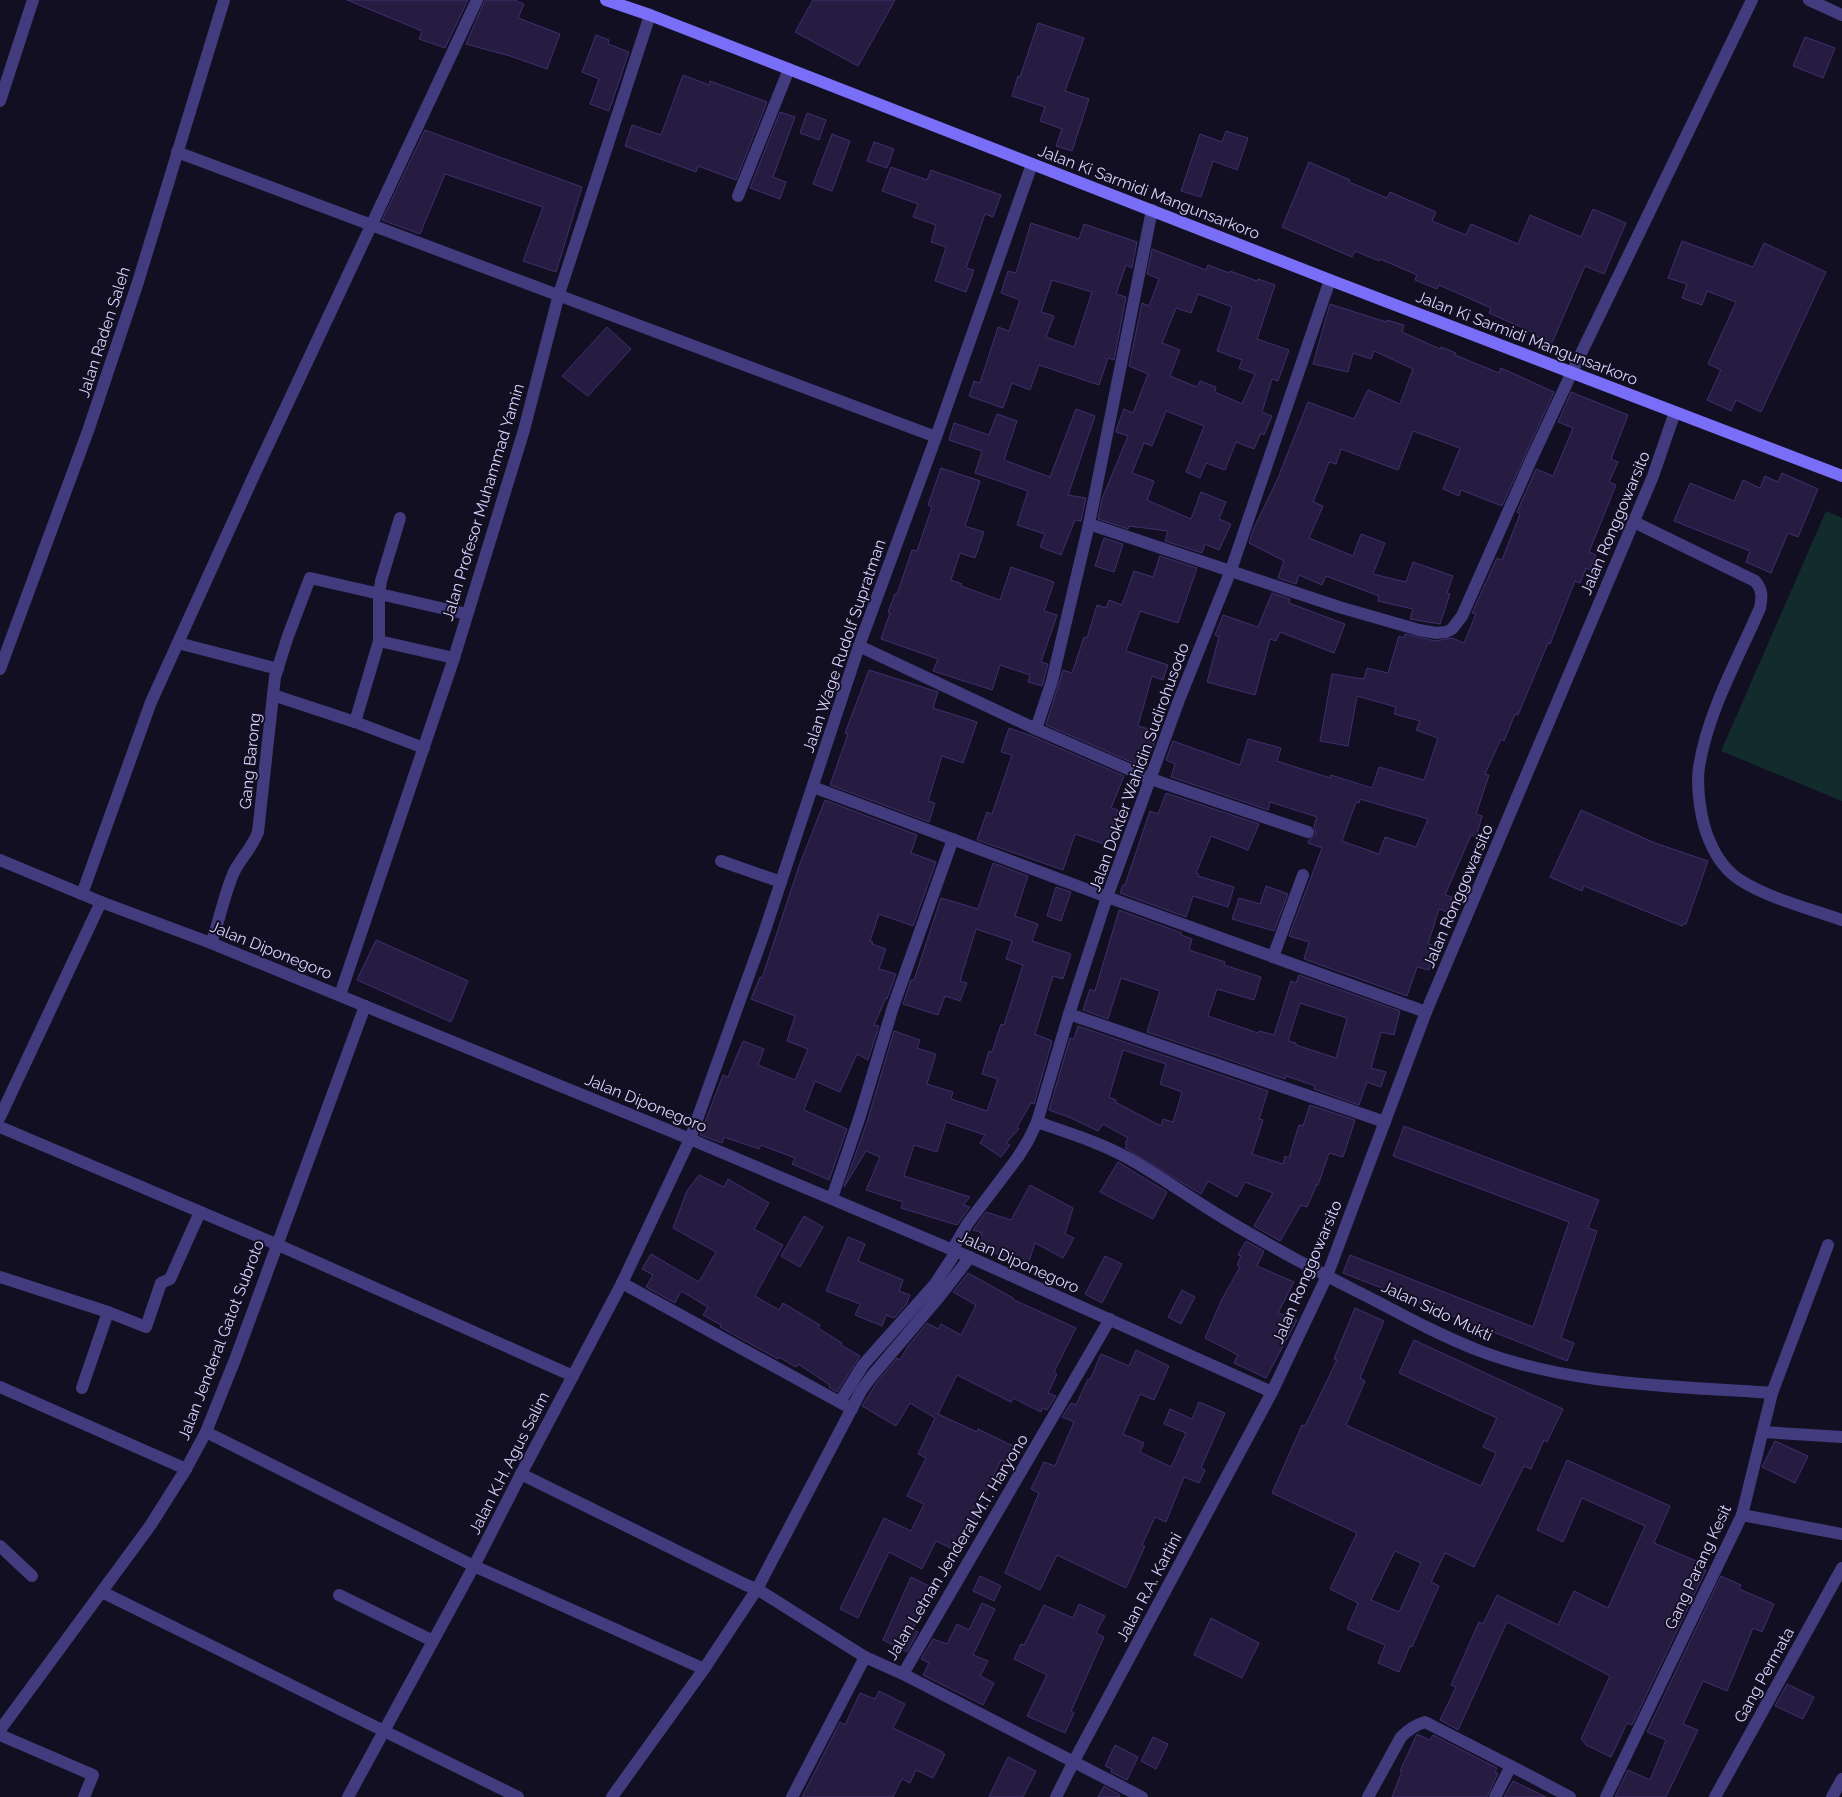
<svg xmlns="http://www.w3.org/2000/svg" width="1842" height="1797" viewBox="0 0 1842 1797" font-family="Raleway,sans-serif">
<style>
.green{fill:#122b2c}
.building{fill:#261c42;stroke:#3f2f6d;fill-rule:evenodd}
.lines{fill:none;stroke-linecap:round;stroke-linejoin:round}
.minor{stroke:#423c7f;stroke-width:12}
.tertiary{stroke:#423c7f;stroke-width:12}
.secondary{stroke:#796ef8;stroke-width:12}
.labels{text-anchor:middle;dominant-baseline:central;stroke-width:4;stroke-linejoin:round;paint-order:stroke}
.street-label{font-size:16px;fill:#d9d2fd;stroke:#130f22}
</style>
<rect width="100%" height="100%" fill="#130f22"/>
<polygon class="green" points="1826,511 1842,518 1842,801 1721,751"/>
<g class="building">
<polygon points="347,0 468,0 445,48 419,39 422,31"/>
<polygon points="485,0 514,0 524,4 518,18 560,34 547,69 510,56 466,44"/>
<polygon points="813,0 895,0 858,66 795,32"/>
<polygon points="1038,23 1084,38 1065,91 1089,99 1072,151 1056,146 1062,129 1040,121 1045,107 1012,96 1018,76 1020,77"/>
<polygon points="596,35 609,40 608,44 629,52 609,111 590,104 599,79 582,72"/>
<polygon points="1805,37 1835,48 1823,78 1793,66"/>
<polygon points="683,75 709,85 710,81 767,102 736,180 698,166 696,172 625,146 632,125 661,135"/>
<polygon points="780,112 795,117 773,177 786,182 780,199 750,188"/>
<polygon points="807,113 826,120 819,140 800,133"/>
<polygon points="425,130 582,187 556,272 523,261 543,207 445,174 420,234 382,220"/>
<polygon points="1226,131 1248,138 1237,170 1213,161 1201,197 1181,191 1200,134 1222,142"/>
<polygon points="832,134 850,141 832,191 813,184"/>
<polygon points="874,142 894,149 887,168 867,161"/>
<polygon points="1309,162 1350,180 1349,182 1387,198 1390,192 1436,212 1432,221 1466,235 1471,224 1518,244 1530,215 1581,237 1593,209 1626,223 1604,274 1585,266 1552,343 1532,334 1532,332 1489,313 1491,308 1439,285 1437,289 1415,280 1417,275 1380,259 1379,261 1355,251 1352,257 1282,227"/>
<polygon points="891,167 927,180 931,170 1001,195 993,217 985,214 966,268 974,270 966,292 935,281 946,247 931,242 936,225 913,217 918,204 882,191"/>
<path d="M1031 223 1079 239 1084 224 1137 242 1132 268 1126 265 1116 294 1126 297 1114 360 1108 358 1099 385 1039 365 1030 390 1012 383 1003 408 969 396 974 381 980 383 998 327 1009 331 1020 300 1001 293 1008 271 1016 273ZM1052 280 1092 292 1074 347 1046 337 1054 316 1041 312Z"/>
<polygon points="1682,241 1753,267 1764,243 1826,272 1761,412 1736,400 1731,411 1707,400 1721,370 1708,364 1736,302 1707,291 1702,305 1682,298 1687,284 1668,278"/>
<path d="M1152 249 1206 270 1208 265 1229 273 1230 271 1257 281 1258 279 1275 285 1257 339 1289 350 1278 381 1272 379 1262 412 1272 416 1264 435 1261 433 1254 449 1236 442 1225 470 1206 463 1200 478 1186 472 1204 426 1166 411 1152 446 1144 443 1132 473 1154 481 1147 500 1191 519 1201 492 1226 502 1219 519 1231 524 1219 550 1205 544 1202 553 1165 541 1168 531 1129 526 1128 529 1098 519 1102 499 1128 436 1116 432 1117 428 1124 409 1133 413 1148 374 1129 366 1142 303 1149 306 1159 279 1147 274ZM1198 294 1232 307 1217 351 1242 360 1239 368 1255 374 1242 404 1215 392 1216 387 1200 381 1197 387 1170 376 1180 350 1162 343 1176 308 1191 313Z"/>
<polygon points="1330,304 1386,322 1387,320 1404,325 1402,332 1440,349 1441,347 1456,353 1455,355 1499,373 1501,368 1554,392 1502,506 1461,490 1459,496 1443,489 1460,448 1413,431 1398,470 1341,449 1336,464 1329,462 1313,502 1323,506 1309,538 1353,556 1361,534 1385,543 1373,574 1406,582 1413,562 1453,576 1447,593 1450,594 1440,624 1410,619 1413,609 1378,601 1379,596 1326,576 1322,585 1299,575 1296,584 1278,578 1284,561 1249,543 1253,530 1278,478 1308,402 1354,419 1368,390 1400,404 1413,369 1374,351 1371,359 1353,353 1348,372 1313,364"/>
<polygon points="607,327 631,349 588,396 562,376"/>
<path d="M1571 392 1628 415 1611 459 1618 462 1609 482 1616 485 1589 552 1596 555 1590 570 1586 568 1580 583 1575 581 1550 644 1548 643 1518 715 1515 714 1504 741 1501 739 1485 774 1489 775 1476 814 1482 816 1476 837 1471 835 1445 895 1452 897 1447 912 1439 909 1428 944 1436 946 1429 970 1417 967 1407 996 1304 959 1309 942 1289 936 1322 848 1308 843 1309 840 1316 834 1314 826 1317 817 1270 802 1268 810 1171 777 1175 764 1166 760 1173 741 1240 765 1248 739 1281 748 1277 761 1330 778 1331 775 1372 788 1379 767 1424 780 1438 738 1416 730 1420 721 1394 714 1396 707 1357 696 1348 746 1320 741 1332 674 1364 679 1367 668 1388 673 1399 636 1404 638 1405 634 1435 641 1452 638 1464 643 1476 614 1472 613 1497 558 1502 560 1520 514 1517 512 1536 469 1553 476 1573 428 1558 422ZM1360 799 1428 819 1416 847 1385 837 1379 854 1342 841 1356 802 1359 803Z"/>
<polygon points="1076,409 1095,416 1068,495 1086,498 1081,521 1075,520 1061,555 1040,547 1045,534 1017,525 1028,491 975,473 982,451 949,440 954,423 989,435 997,414 1017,421 1004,460 1050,477"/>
<polygon points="941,468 980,481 965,526 984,532 975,558 960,553 951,580 962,584 961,586 1000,600 1011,567 1054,582 1044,611 1057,615 1041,662 1048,664 1042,686 1028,682 1030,675 1000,665 992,690 933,671 938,659 881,639 890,613 888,612 895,594 897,594 912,550 917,551 932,507 928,505"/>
<polygon points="1782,473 1818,489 1798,537 1788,533 1771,573 1746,562 1750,551 1674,521 1690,483 1734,501 1743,480 1760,488 1765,476 1778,482"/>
<polygon points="1104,538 1123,544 1114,572 1095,566"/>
<polygon points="1160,556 1197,568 1178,623 1140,611 1126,651 1168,665 1163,680 1152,676 1138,726 1152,730 1151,733 1157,735 1150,755 1145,753 1142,764 1131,762 1046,725 1063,670 1072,673 1084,637 1087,638 1097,605 1106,608 1109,600 1122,605 1134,571 1153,577"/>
<polygon points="1272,593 1290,599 1289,603 1345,624 1334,653 1280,632 1276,641 1270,639 1255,695 1207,682 1219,637 1215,635 1223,615 1258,627"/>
<polygon points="869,670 938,692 933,708 977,722 963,763 942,756 928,801 935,803 929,822 830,785 848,734 845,733"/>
<polygon points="1009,728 1032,736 1124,776 1111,808 1118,810 1107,845 1075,834 1063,870 977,840 987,812 992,814 1012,755 1001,752"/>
<polygon points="1166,793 1259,824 1248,850 1211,836 1196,873 1199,874 1198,876 1234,887 1228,907 1193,896 1186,917 1120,893 1123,885 1125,885 1150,811 1158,814"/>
<polygon points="825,800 917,835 911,853 936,862 913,926 879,914 870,941 873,942 872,944 886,949 879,969 896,974 887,999 886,998 874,1025 879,1026 868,1060 857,1054 840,1092 815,1081 804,1110 847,1129 829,1180 792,1164 795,1158 761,1145 759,1149 724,1137 722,1143 700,1135 723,1075 728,1077 743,1041 764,1049 758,1065 795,1080 808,1049 787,1041 795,1016 751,999 760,977 762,978 799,866"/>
<polygon points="1581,810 1655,843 1708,861 1686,924 1683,924 1682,926 1584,886 1582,891 1550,877"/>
<polygon points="993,863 1028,876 1015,916 1038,924 1032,941 1071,954 1063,979 1053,976 1035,1034 1052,1041 1034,1104 1031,1103 1017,1127 1019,1129 1006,1143 1010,1145 1001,1157 980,1143 985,1135 946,1122 937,1152 914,1145 904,1176 970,1197 963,1205 970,1207 957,1225 901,1208 903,1202 866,1190 880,1157 866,1151 844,1187 868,1119 894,1031 920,1040 917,1048 936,1054 927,1084 953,1092 951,1099 987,1111 998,1079 982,1074 989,1051 992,1052 1001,1024 1004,1025 1023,965 1006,959 1012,941 976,929 960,981 967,983 960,1001 945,996 938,1015 903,1004 911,980 914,980 941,898 978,909"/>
<polygon points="1266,886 1288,894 1274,931 1232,919 1239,898 1260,904"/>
<polygon points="1056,887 1071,892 1061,921 1047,916"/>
<path d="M1119 910 1182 933 1181 935 1192 939 1189 950 1225 962 1224 965 1261 977 1254 1000 1217 989 1208 1016 1258 1033 1259 1031 1274 1035 1291 981 1296 983 1299 975 1400 1011 1394 1035 1381 1032 1371 1068 1386 1072 1381 1087 1367 1082 1359 1105 1314 1089 1315 1086 1286 1076 1285 1079 1147 1032 1160 991 1121 978 1108 1019 1083 1010 1090 989 1095 991ZM1300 1003 1347 1018 1336 1058 1296 1045V1043L1288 1041Z"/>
<polygon points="376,940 468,981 451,1022 357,980"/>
<path d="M1078 1026 1268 1091 1259 1119 1263 1120 1252 1154 1283 1164 1285 1156 1289 1158 1299 1125 1303 1126 1310 1105 1355 1120 1343 1157 1329 1153 1318 1185 1317 1184 1307 1207 1301 1205 1280 1241 1254 1226 1273 1193 1245 1182 1237 1197 1208 1181 1201 1194 1125 1148 1127 1145 1125 1144 1128 1138 1103 1124 1098 1131 1071 1118 1049 1110 1070 1038 1074 1039ZM1123 1050 1166 1064 1160 1084 1182 1092 1173 1122 1163 1119 1161 1126 1115 1102 1116 1100 1109 1097Z"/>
<polygon points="1404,1126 1599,1200 1588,1228 1597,1231 1561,1338 1574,1343 1567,1361 1343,1273 1350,1255 1533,1327 1569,1222 1393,1156"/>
<polygon points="1118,1162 1167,1192 1153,1219 1100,1192"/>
<polygon points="699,1175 724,1187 728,1179 769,1203 754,1229 783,1245 755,1296 779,1310 783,1303 820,1325 818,1328 842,1343 841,1345 860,1356 837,1392 829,1387 830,1385 798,1364 796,1367 779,1357 778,1359 720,1327 721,1325 703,1315 708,1307 681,1291 675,1303 646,1287 653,1275 642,1269 651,1254 699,1282 716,1252 673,1228 687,1191"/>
<polygon points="1030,1185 1073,1208 1065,1234 1074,1238 1063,1258 1035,1243 1028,1264 977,1247 982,1233 973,1230 986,1212 1011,1220"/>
<polygon points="804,1216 823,1227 800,1267 781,1256"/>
<polygon points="848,1237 865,1244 858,1261 903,1280 899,1291 910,1295 906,1305 894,1318 886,1315 882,1326 855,1315 860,1304 826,1291"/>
<polygon points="1246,1241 1264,1251 1257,1266 1294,1282 1278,1313 1297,1320 1266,1378 1234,1363 1238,1355 1205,1338 1222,1299 1240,1267 1237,1265 1241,1256 1238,1255"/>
<polygon points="1105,1256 1122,1264 1102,1303 1085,1294"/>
<polygon points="968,1273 1013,1298 1012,1299 1076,1328 1054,1372 1057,1374 1048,1393 1056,1396 1047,1410 1042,1408 1041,1412 1013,1398 1011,1402 957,1375 938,1414 977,1432 978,1429 1013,1446 1006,1462 1001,1460 979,1506 980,1507 966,1538 968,1539 961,1553 936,1541 922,1569 889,1552 858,1618 840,1609 884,1518 911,1531 924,1504 907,1496 926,1458 918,1454 935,1418 910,1403 896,1426 862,1406 877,1382 897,1358 900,1360 908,1346 927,1323 938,1329 941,1324 961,1335 976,1305 953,1292"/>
<polygon points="1182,1290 1195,1297 1181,1324 1168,1317"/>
<path d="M1355 1308 1384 1321 1360 1378 1365 1381 1346 1425 1481 1486 1496 1453 1483 1447 1497 1418 1399 1373 1414 1340 1563 1409 1547 1442 1544 1440 1531 1469 1524 1466 1474 1567 1445 1553 1431 1582 1439 1586 1412 1647 1410 1646 1399 1672 1378 1663 1385 1645 1347 1629 1358 1603 1330 1589 1357 1533 1272 1493 1302 1425 1305 1426 1337 1360 1334 1359ZM1395 1551 1421 1563 1399 1612 1371 1600Z"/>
<polygon points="1136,1350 1169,1366 1154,1400 1140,1394 1123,1434 1144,1443 1140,1452 1171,1467 1186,1433 1164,1424 1170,1409 1192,1419 1199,1402 1225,1413 1201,1468 1205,1470 1199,1483 1184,1477 1166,1522 1155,1517 1142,1545 1145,1546 1126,1588 1057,1555 1040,1590 1005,1573 1039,1493 1031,1489 1044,1462 1055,1466 1074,1422 1062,1417 1071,1403 1076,1405 1088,1379 1090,1380 1101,1354 1129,1366"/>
<polygon points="1775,1441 1808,1456 1795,1483 1762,1467"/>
<polygon points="1567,1460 1670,1506 1654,1543 1701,1563 1699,1567 1706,1570 1632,1725 1627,1723 1611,1757 1586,1745 1581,1739 1610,1676 1507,1622 1458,1730 1440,1720 1456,1687 1451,1685 1479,1622 1483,1624 1497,1595 1558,1625 1574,1591 1608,1608 1645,1526 1582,1498 1563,1542 1537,1530"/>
<polygon points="980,1576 1001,1586 994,1601 973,1591"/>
<polygon points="1721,1576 1741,1585 1739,1589 1774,1604 1762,1632 1753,1628 1727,1691 1703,1681 1683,1724 1698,1730 1666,1797 1615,1797 1628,1770 1650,1780 1666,1740 1647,1732"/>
<polygon points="911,1577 933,1588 913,1629 918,1632 907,1652 883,1640"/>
<polygon points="982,1603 995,1609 973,1655 988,1661 980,1676 994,1683 983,1705 923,1675 929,1663 921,1659 933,1639 947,1644 957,1624 969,1630"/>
<polygon points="1079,1604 1105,1616 1096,1633 1104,1637 1071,1711 1074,1713 1065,1733 1027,1716 1047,1675 1014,1659 1021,1644 1024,1645 1044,1605 1073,1618"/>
<polygon points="1211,1618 1259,1643 1242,1678 1194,1655"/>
<polygon points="1787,1684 1814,1697 1803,1719 1775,1706"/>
<polygon points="879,1691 905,1704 893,1728 943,1752 942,1753 945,1754 933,1778 916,1770 910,1783 902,1779 893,1797 802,1797 840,1722 845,1725 860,1693 875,1699"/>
<polygon points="1417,1734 1430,1740 1433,1735 1497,1768 1495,1772 1498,1773 1487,1797 1392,1797 1402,1771 1400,1771"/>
<polygon points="1153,1737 1168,1744 1156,1769 1141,1761"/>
<polygon points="1115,1745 1138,1757 1127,1780 1111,1772 1112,1769 1105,1766"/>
<polygon points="1008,1757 1036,1771 1023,1797 989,1797"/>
<polygon points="1513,1781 1546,1797 1504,1797"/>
<polygon points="1104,1786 1120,1795 1119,1797 1098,1797"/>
</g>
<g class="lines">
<g class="minor">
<polyline points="1809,0 1842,15"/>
<polyline points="0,101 33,0"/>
<polyline points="177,152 936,437"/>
<polyline points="738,196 789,69"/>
<polyline points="400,518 381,581 379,595 379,641 454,658"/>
<path d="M1634 522 1755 581C1763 590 1762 597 1760 608 1738 659 1708 711 1699 767 1696 788 1701 823 1710 842 1716 856 1726 871 1740 880 1770 899 1808 908 1842 920"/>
<polyline points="1089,524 1339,607 1419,630 1436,633 1446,632 1452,629 1462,616 1531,460 1572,372 1752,0"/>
<polyline points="178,643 278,669"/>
<polyline points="859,646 1036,729 1151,779 1308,832"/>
<polyline points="0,669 88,431 138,282 224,0"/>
<polyline points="273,695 355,722 379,641"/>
<polyline points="355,722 424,748"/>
<polyline points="1036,729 1052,681 1089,524 1152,210"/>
<polyline points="813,787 1107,897 1426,1012"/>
<polyline points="0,860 101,902 211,943 690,1139 967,1256 1272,1392"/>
<polyline points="721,861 781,882"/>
<polyline points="82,894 151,702 255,473 477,0"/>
<path d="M211 943C220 920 224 894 234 872 241 858 252 848 258 832L275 677 288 636 310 578 467 614"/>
<polyline points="1273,957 1303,875"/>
<polyline points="340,995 454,658 524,430 559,294 650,15"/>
<polyline points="1069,1014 1385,1122"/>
<polyline points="0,1117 101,902"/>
<path d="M1037 1122C1072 1134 1108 1145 1140 1165 1172 1184 1202 1206 1235 1225 1281 1252 1328 1277 1376 1301 1410 1319 1444 1337 1480 1351 1573 1386 1674 1386 1772 1393"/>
<polyline points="0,1127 276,1244 573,1376"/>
<polyline points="832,1198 860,1116 893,1007 953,839"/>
<polyline points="952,1250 968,1223 1018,1157 1029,1139 1037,1122 1069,1014 1107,897 1179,700 1231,570 1330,280"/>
<polyline points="0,1277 108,1312 82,1388"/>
<polyline points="622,1283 852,1409"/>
<polyline points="108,1312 146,1327 161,1283 170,1279 200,1212"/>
<polyline points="0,1387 186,1469"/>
<polyline points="840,1402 863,1365 935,1284 956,1252"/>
<polyline points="206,1432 474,1566 704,1669"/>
<polyline points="1763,1432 1842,1437"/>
<polyline points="521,1474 746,1585 757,1589 865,1657"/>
<polyline points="1742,1515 1842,1534"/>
<polyline points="0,1546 32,1576"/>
<polyline points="102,1592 518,1797"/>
<polyline points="339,1595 433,1641"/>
<polyline points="903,1674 1142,1797"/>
<polyline points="0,1730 150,1526 186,1469 206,1432 236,1357 365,1006"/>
<polyline points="0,1735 93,1775 84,1797"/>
<polyline points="348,1797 474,1566 521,1474 622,1283 690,1139 764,933 859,646 936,437 1032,164"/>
<polyline points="612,1797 704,1669 757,1589 861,1391 871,1377 939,1297 970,1257"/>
<polyline points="792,1797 865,1657 903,1674 1110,1319"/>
<path d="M1368 1797 1401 1737C1408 1730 1415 1725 1425 1722L1511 1766"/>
<polyline points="1495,1797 1511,1766 1570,1797"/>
<polyline points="1606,1797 1742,1515 1772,1393 1828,1245"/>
<polyline points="1715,1797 1842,1568"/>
<polyline points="1832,1797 1842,1779"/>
</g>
<polyline class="tertiary" points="1056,1797 1074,1761 1272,1392 1327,1276 1426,1012 1653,476 1675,412"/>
<polyline class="secondary" points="606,0 650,15 1330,280 1842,476"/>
</g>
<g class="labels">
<g class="street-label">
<text transform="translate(1149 192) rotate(21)">Jalan Ki Sarmidi Mangunsarkoro</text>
<text transform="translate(104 332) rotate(-72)">Jalan Raden Saleh</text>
<text transform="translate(1527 338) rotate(21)">Jalan Ki Sarmidi Mangunsarkoro</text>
<text transform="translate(483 502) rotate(-73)">Jalan Profesor Muhammad Yamin</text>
<text transform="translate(1615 523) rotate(-67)">Jalan Ronggowarsito</text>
<text transform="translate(844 646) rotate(-71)">Jalan Wage Rudolf Supratman</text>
<text transform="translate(250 761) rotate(-84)">Gang Barong</text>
<text transform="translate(1139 767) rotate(-70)">Jalan Dokter Wahidin Sudirohusodo</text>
<text transform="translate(1458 896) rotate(-67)">Jalan Ronggowarsito</text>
<text transform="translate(271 950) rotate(22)">Jalan Diponegoro</text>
<text transform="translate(646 1103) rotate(22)">Jalan Diponegoro</text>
<text transform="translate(1019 1262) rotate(24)">Jalan Diponegoro</text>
<text transform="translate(1307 1272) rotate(-67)">Jalan Ronggowarsito</text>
<text transform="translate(1437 1311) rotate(25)">Jalan Sido Mukti</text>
<text transform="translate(221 1340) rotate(-69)">Jalan Jenderal Gatot Subroto</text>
<text transform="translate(509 1463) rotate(-63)">Jalan K.H. Agus Salim</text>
<text transform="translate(957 1547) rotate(-59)">Jalan Letnan Jenderal M.T. Haryono</text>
<text transform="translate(1698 1567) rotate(-65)">Gang Parang Kesit</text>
<text transform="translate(1149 1587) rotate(-62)">Jalan R.A. Kartini</text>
<text transform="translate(1764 1675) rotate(-61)">Gang Permata</text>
</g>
</g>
</svg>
